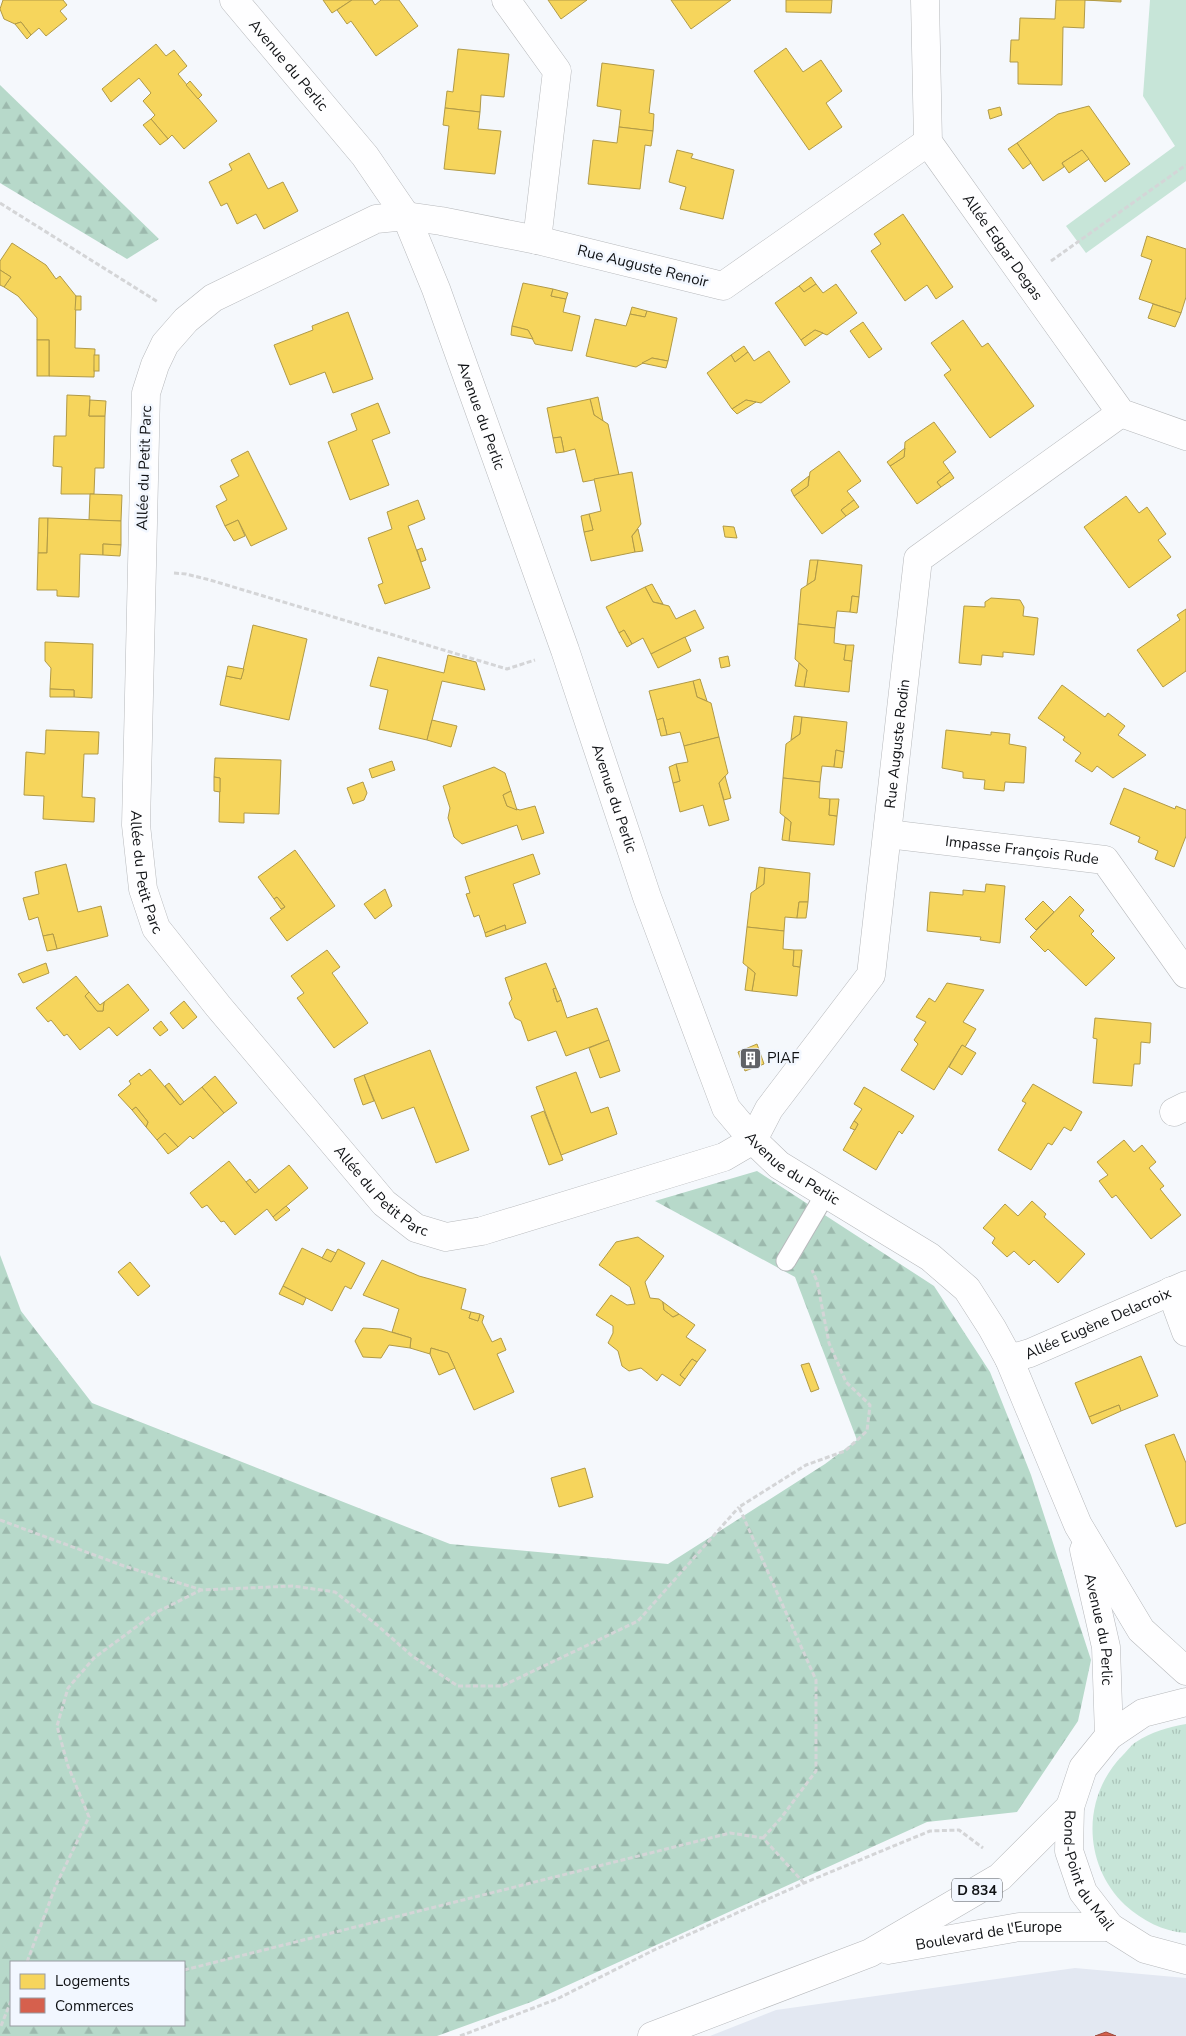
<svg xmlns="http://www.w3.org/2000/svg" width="1186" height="2036" viewBox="0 0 1186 2036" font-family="'Nunito Sans',sans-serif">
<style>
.built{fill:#e3e8f2}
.grass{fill:url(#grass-tufts)}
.forest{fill:url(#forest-firs);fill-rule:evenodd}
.park{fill:#c7e5d8}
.homes{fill:#f6d55c;stroke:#b19a47}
.shops{fill:#d6604d;stroke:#9b493c}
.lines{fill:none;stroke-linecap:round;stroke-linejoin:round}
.service-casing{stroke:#b7b9bc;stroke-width:21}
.minor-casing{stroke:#b7b9bc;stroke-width:29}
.tertiary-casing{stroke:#b7b9bc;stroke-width:29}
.primary-casing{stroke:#b7b9bc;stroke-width:29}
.path{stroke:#d4d5d7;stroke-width:3;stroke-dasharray:5 2.5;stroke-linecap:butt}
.service{stroke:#fefeff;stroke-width:19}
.minor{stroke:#fefeff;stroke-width:28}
.tertiary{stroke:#fefeff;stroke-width:28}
.primary{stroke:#fefeff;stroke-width:28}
.labels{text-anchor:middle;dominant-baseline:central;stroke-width:5;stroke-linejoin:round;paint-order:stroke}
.shield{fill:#f2f7ff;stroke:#54575b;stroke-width:1}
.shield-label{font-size:14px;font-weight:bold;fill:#101215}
.street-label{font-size:15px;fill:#101215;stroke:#f2f7ff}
.poi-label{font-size:15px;fill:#101215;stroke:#f2f7ff;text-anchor:start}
</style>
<defs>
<pattern id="grass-tufts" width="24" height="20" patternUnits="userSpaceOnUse" patternTransform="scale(1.25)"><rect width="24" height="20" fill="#c7e5d8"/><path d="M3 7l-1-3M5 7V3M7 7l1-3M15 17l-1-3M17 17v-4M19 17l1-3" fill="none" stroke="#aac3b8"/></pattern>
<pattern id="forest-firs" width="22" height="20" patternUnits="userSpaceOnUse" patternTransform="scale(1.25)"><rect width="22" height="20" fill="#b7d9ca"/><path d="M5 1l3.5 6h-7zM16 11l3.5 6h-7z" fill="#9cb9ad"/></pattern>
</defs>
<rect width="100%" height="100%" fill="#f5f8fc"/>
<polygon class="built" points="1075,1968 1186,1978 1186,2036 710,2036 776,2010"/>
<path class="grass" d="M1186 1724V1933C1162 1931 1143 1921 1125 1905 1083 1865 1081 1797 1123 1755 1127 1751 1131 1745 1136 1742 1151 1732 1168 1727 1186 1724Z"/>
<g class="forest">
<polygon points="0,85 159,239 127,259 0,183"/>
<path d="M757 1171 934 1286 990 1372 1031 1475 1091 1660 1078 1721 1017 1812 927 1822 531 2002 437 2036H0V1255L21 1311 92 1403 450 1544 668 1564 825 1464 857 1440 795 1277 655 1201ZM11 1962H184V2025H11Z"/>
</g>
<polygon class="park" points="1150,0 1186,0 1186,181 1086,253 1066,226 1175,146 1143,96"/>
<g class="homes">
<polygon points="3,0 63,0 67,5 60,11 67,19 46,36 39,28 31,35 21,22 15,24 4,19 0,9"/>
<polygon points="323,0 352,0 332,13"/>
<polygon points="352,0 372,0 375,5 381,0 399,0 418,26 376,56 351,21 347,24 337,10"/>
<polygon points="548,0 587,0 561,19"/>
<polygon points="671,0 731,0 691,29"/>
<polygon points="786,0 832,0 831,13 786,12"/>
<polygon points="1056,0 1121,0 1121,2 1085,0 1084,28 1063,27 1062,85 1018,84 1018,62 1010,62 1011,40 1019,40 1020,18 1055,19"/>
<polygon points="21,22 31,35 27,39 15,24"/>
<polygon points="156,44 166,56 174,50 187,66 178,74 217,121 184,149 172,135 168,139 151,119 155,115 143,101 151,93 139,78 111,102 102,89"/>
<polygon points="786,48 803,72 821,60 842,91 826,103 842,127 809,150 754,71"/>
<polygon points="458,49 509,54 504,97 481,95 480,112 445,108 447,91 453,92"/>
<polygon points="602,63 654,70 649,113 654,114 653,131 619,127 621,110 597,106"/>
<polygon points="190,81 202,95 198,99 186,85"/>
<polygon points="1089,106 1130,164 1105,182 1082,150 1062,163 1064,167 1043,181 1017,143 1058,114"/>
<polygon points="1000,107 1002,115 990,119 988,110"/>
<polygon points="445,108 480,112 478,129 501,131 495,174 444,169 449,126 443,125"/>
<polygon points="151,119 168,139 160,145 143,125"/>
<polygon points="619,127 653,131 651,146 645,145 640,189 588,184 593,140 617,143"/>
<polygon points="1017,143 1031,163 1023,169 1008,149"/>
<polygon points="677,150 693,154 691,158 734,170 723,219 680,209 686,187 669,182"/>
<polygon points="1082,150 1089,159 1069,173 1062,163"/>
<polygon points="249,153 268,189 283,182 298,211 264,229 256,214 237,224 227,203 221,206 209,182 232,170 229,164"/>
<polygon points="903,214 953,287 936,299 927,285 905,301 871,251 881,244 874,234"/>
<polygon points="1147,236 1186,249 1186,297 1181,313 1139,299 1152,260 1141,256"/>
<polygon points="12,243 46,265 56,279 60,276 76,296 75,348 95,349 94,377 49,376 49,340 37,340 37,318 18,296 4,287 11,277 0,270 0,261"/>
<polygon points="0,270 11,277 4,287 0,285"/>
<polygon points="811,277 816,284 804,292 799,286"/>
<polygon points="523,283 553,289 551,296 566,299 563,312 580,316 572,351 535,344 528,330 512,326"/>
<polygon points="816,284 823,293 836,284 857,313 827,335 815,330 801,340 775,303 799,286 804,292"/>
<polygon points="553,289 568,293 566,299 551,296"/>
<polygon points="76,296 81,296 81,310 75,310"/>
<polygon points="1153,304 1181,313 1175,327 1148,318"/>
<polygon points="632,307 647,311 645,317 630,314"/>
<polygon points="647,311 677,318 668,361 652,358 636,367 586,356 595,319 626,326 630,314 645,317"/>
<polygon points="348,312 373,379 333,393 325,372 290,385 274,345 313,330 312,326"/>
<polygon points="963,320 982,347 988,343 1034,406 990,438 944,375 951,370 931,343"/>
<polygon points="863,322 882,349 869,358 850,331"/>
<polygon points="512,326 528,330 533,339 511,335"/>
<polygon points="815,330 823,333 805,346 801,340"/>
<rect x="37" y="340" width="12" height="36"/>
<polygon points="744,346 748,352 735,362 731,355"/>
<polygon points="769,351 790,382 761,403 746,400 732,409 707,373 731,355 735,362 748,352 754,361"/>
<rect x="94" y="355" width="5" height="16"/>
<polygon points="652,358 668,361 666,368 642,363"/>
<polygon points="67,395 90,396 89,416 105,416 104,468 95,468 94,494 61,494 62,467 53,466 54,436 66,436"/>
<polygon points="598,397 603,421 594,415 590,399"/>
<polygon points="590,399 594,415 608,424 619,475 583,482 575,449 564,452 561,437 553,438 547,408"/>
<polygon points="90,400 106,401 105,416 89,416"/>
<polygon points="746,400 756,402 737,414 732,409"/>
<polygon points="378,403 390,433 372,440 389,485 350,500 328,442 357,430 351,414"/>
<polygon points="934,422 956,452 943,462 950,472 937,482 941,487 917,504 890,466 904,457 905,442"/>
<polygon points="561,437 564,452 556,453 553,438"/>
<polygon points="905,448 904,457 890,466 887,462"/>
<polygon points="248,451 287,529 251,546 238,520 225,526 216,506 227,500 220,486 239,476 231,460"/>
<polygon points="839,451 861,481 847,491 854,500 841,510 846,516 822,534 794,496 808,486 810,472"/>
<polygon points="632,472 641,524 632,536 635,552 591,561 584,532 593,530 589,514 601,511 594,479"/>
<polygon points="950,472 954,478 941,487 937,482"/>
<polygon points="809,476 808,486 794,496 791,490"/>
<polygon points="90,494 122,495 121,521 89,520"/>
<polygon points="1126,496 1139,513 1147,507 1166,534 1158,540 1171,557 1129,588 1084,527"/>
<polygon points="418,500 425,519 408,526 430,588 385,604 378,585 383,583 368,538 392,529 387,512"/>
<polygon points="854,500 859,507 846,516 841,510"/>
<polygon points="589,514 593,530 584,532 581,516"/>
<polygon points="39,518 48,518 47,553 38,553"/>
<polygon points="48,518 121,521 121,545 103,544 103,555 80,554 79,597 57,596 57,590 37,590 38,553 47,553"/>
<polygon points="238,520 245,536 234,541 225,526"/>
<polygon points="723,526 734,527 737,538 725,537"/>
<polygon points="638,529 643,551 635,552 632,536"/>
<polygon points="103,544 121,545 120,556 103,555"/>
<polygon points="422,548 426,560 421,562 417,550"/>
<polygon points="810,560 818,560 815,580 807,585"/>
<polygon points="818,560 862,565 859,597 852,596 850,612 837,611 835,628 798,624 801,589 815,580"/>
<polygon points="652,584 663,604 653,602 645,587"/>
<polygon points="645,587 653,602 669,606 676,619 695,610 704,628 651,654 643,638 632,644 624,630 619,633 606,607"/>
<polygon points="852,596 859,597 857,613 850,612"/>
<polygon points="991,598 1020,600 1024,607 1023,616 1038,618 1034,655 1003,652 1003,657 982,655 981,665 959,663 964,606 985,607 985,602"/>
<polygon points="1186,609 1186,671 1163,687 1137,650 1180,620 1177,615"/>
<polygon points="798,624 835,628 834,643 846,645 844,660 852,661 849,692 804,687 807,670 795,659"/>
<polygon points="253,625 307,639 289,720 220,705 226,676 241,679"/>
<polygon points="624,630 632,644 627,647 619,633"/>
<polygon points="685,637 691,651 658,668 651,654"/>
<polygon points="45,642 93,644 92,698 74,697 74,690 50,689 51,668 45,661"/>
<polygon points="846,645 854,645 852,661 844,660"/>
<polygon points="448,655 476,662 485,690 442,681 427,740 379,729 388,690 370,686 378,657 444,673"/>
<polygon points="728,656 730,666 721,668 719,658"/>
<polygon points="799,663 807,670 804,687 795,686"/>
<polygon points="228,666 244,669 241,679 226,676"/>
<polygon points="700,679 707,701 697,697 693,681"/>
<polygon points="693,681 697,697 711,703 719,737 684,746 680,732 667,735 663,718 657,720 649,691"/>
<polygon points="1062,685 1105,717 1108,713 1125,726 1118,735 1146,755 1113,778 1097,766 1092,772 1075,761 1081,753 1063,740 1065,737 1038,718"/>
<polygon points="50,689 74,690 74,697 50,697"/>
<polygon points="794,716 802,717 800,734 791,740"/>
<polygon points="802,717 847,722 844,752 836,750 834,767 822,766 820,782 783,778 786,744 800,734"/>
<polygon points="663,718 667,735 661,736 657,720"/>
<polygon points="432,720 457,726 451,747 427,740"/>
<polygon points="46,730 99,732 98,754 84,754 82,797 95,798 94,822 43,819 44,796 24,795 26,752 45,754"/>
<polygon points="946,730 991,735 991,732 1010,734 1009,744 1026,747 1024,783 1005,782 1004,791 984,789 985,780 963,778 963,772 942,768"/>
<polygon points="719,737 728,773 719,783 729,820 709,826 703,805 680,812 673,783 680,781 676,764 688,762 684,746"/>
<polygon points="836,750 844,752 842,768 834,767"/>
<polygon points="215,758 281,760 279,814 244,813 244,823 219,822 220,778 214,777"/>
<polygon points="392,761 395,770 372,778 369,769"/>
<polygon points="676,764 680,781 673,783 669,767"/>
<polygon points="494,767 505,773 511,791 503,795 507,806 520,810 535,806 544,833 522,840 517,825 462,844 454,837 448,818 450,808 443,786"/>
<polygon points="725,776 731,798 724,800 719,783"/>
<polygon points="214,777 220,778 220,792 214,791"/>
<polygon points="783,778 820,782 819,798 830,799 829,815 837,816 834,845 789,841 791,822 780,813"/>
<polygon points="363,782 367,793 364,800 353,804 347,788"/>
<polygon points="1124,788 1175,809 1176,806 1186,810 1186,836 1174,867 1155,859 1158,851 1138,842 1140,837 1110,824"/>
<polygon points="511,791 517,810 507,806 503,795"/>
<polygon points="830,799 839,799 837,816 829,815"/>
<polygon points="785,817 791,822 789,841 782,840"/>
<polygon points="295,850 335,906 287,941 270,918 285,907 277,897 274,899 258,877"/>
<polygon points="533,854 540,874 513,884 526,923 506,930 505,925 485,933 479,915 474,917 466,894 470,893 465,877"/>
<polygon points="66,864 78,912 101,906 108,936 57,949 53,934 43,936 38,917 29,920 23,898 39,894 35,872"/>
<polygon points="759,867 765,868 764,884 756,890"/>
<polygon points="765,868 810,873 808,902 799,902 797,918 785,917 784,931 747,927 751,893 764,884"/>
<polygon points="986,884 1005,886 1000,943 980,940 981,937 927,931 930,892 963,895 963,890 985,892"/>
<polygon points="385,889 392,906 375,919 364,904"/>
<polygon points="1070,896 1084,910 1079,916 1094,931 1091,934 1115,958 1086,986 1048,949 1045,952 1030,937"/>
<polygon points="277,897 285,907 281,909 274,899"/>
<polygon points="1043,901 1054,912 1036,930 1025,919"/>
<polygon points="799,902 808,902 806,918 797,918"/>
<polygon points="505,925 506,930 486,937 485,933"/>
<polygon points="747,927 784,931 783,949 794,950 793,966 800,967 797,996 752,991 755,973 743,963"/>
<polygon points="53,934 57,949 47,951 43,936"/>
<polygon points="327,950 340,967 332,973 368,1023 334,1048 297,998 304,993 291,976"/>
<polygon points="794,950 802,950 800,967 793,966"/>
<polygon points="46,963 49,973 23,983 18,974"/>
<polygon points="546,963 556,988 553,989 557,1002 561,1000 567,1018 597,1008 609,1040 566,1056 556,1031 528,1041 521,1021 515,1018 509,1003 512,999 505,978"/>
<polygon points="748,967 755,973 752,991 745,990"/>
<polygon points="76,976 89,992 85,996 97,1011 103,1011 104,1002 128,984 149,1010 117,1036 109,1027 80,1050 67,1034 64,1036 51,1020 48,1022 36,1008"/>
<polygon points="947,983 984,990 963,1022 976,1029 965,1047 962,1045 934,1090 901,1070 918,1044 914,1040 926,1022 916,1017 929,998 935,1002"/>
<polygon points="556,988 561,1000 557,1002 553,989"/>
<polygon points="89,992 100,1005 104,1002 103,1011 97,1011 85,996"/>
<polygon points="184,1001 197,1017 183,1029 170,1013"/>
<polygon points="1095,1018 1151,1023 1150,1043 1141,1042 1140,1064 1134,1064 1132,1086 1093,1083 1097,1039 1093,1038"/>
<polygon points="161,1021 168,1030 160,1036 153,1028"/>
<polygon points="609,1040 620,1071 600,1078 589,1048"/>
<polygon points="757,1044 764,1064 745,1071 738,1052"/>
<polygon points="962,1045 976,1053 962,1075 949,1067"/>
<polygon points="430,1050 469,1150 436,1163 414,1107 382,1119 364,1075"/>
<polygon points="150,1069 180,1105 202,1087 224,1113 193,1139 190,1136 178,1147 165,1133 157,1140 146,1127 148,1122 136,1107 132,1110 118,1095 131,1084 129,1081 139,1073 141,1076"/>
<polygon points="576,1072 591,1113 608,1107 617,1134 561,1155 536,1087"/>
<polygon points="364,1075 374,1101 363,1105 354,1079"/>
<polygon points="215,1076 237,1103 224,1113 202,1087"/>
<polygon points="169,1083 184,1102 180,1105 165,1086"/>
<polygon points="1033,1084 1082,1112 1071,1131 1064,1127 1052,1145 1048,1143 1031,1170 998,1150 1026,1103 1022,1101"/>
<polygon points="864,1087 914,1116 902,1134 899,1131 876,1170 843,1150 858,1124 854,1121 862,1109 854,1104"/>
<polygon points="136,1107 148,1122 146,1127 132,1110"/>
<polygon points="544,1111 563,1160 549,1165 531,1116"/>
<polygon points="854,1121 858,1124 855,1130 850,1128"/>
<polygon points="165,1133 178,1147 168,1154 157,1140"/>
<polygon points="1124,1140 1134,1152 1142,1145 1156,1162 1149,1168 1164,1186 1160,1189 1181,1215 1151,1239 1116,1195 1112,1198 1099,1181 1108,1175 1097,1162"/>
<polygon points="229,1161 255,1193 289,1165 308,1188 273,1217 267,1209 235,1235 224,1221 221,1222 207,1205 202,1208 190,1193"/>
<polygon points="250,1179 259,1190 255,1193 246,1182"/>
<polygon points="1032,1201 1046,1214 1044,1217 1085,1254 1058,1283 1034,1260 1029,1265 1014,1251 1007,1257 992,1243 995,1238 983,1228 1005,1204 1018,1216"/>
<polygon points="286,1206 290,1210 276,1221 273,1217"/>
<polygon points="638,1237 664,1256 645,1282 650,1298 659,1299 663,1302 664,1310 673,1317 679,1314 695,1325 686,1337 706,1350 697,1362 692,1359 680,1375 685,1379 680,1386 662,1374 657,1381 641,1368 629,1371 622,1366 618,1351 608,1343 613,1333 613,1326 596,1315 611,1295 627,1305 635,1304 630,1287 599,1265 616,1242"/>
<polygon points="302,1248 331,1262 338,1249 365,1263 351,1289 345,1286 332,1311 283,1286"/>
<polygon points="327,1249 336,1253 331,1262 322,1258"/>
<polygon points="382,1260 419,1276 466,1289 461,1309 471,1312 469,1318 478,1321 480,1314 484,1316 482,1322 492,1342 501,1338 506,1350 497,1354 514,1392 474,1410 448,1353 431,1348 430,1354 410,1348 411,1338 392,1332 399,1309 363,1295"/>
<polygon points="130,1262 150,1286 138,1296 118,1272"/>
<polygon points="283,1286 306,1298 303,1305 279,1294"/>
<polygon points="663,1302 679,1314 673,1317 664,1310"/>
<polygon points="471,1312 480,1314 478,1321 469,1318"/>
<polygon points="363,1328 381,1329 411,1338 410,1348 389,1345 381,1358 363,1357 355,1341"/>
<polygon points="431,1348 448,1353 455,1368 439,1375 430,1354"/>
<polygon points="1141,1356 1158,1396 1121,1411 1119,1405 1089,1417 1075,1383"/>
<polygon points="692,1359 697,1362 685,1379 680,1375"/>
<polygon points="809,1363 819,1389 811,1392 801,1365"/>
<polygon points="1119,1405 1121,1411 1092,1424 1089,1417"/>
<polygon points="1174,1434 1186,1463 1186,1523 1176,1527 1145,1445"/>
<polygon points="585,1468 593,1497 559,1507 551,1478"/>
</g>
<polygon class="shops" points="1106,2032 1116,2036 1095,2036"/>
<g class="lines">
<defs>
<polyline id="service" points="786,1261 826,1193"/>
<g id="minor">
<polyline points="506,0 557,71 537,240"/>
<path id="s1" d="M925 0 928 142 1121 413 1186 436"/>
<path id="s2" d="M928 142 723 286 537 240 441 221 406 216 376 219 213 298 186 320 165 344 155 365 146 393 136 825 143 889 156 928 218 1006 384 1203 416 1228 446 1237 482 1231 724 1157 753 1140 769 1109 871 975 918 559 1121 413"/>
<path id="s3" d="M888 834 1105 860 1186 974"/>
<polyline points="1174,1112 1186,1106"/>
<polyline points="1171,1291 1186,1332"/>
<path id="s4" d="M1009 1359 1030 1353 1186 1285"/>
</g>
<g id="tertiary">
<path id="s5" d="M234 0 365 156 406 216 436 289 565 650 647 897 726 1108 753 1140 779 1165 930 1257 967 1289 992 1328 1009 1359 1078 1525 1141 1630 1186 1671"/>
<path id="s6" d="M1084 1550 1106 1647 1109 1736"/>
</g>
<g id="primary">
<path id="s7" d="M1186 1702 1143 1713 1109 1736 1083 1768 1070 1807 1069 1851 1083 1892 1110 1927 1145 1949 1186 1960"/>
<path id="s8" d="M888 1950 1019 1927H1110"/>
<polyline points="652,2036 870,1953 1000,1877 1070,1807"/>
</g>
</defs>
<use href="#service" class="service-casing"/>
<use href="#minor" class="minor-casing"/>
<use href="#tertiary" class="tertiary-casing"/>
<use href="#primary" class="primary-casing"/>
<g class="path">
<polyline points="0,203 158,302"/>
<polyline points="1051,261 1186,165"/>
<polyline points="174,573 186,574 210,580 507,669 535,660"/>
<polyline points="0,1520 124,1566 202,1590 293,1586 335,1592 377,1625 412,1656 458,1686 502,1686 638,1621 739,1507"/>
<polyline points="763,1838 781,1818 816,1771 816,1680 739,1507 806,1465 845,1451 867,1431 870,1405 846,1382 829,1343 817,1281 812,1270"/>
<polyline points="27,1962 56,1885 89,1817 68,1766 57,1726 68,1688 94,1658 155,1613 201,1590"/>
<polyline points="184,1970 730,1833 763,1838 804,1883"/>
<polyline points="1,2026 11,2001"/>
<polyline points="460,2036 557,1999 656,1949 804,1883 930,1831 959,1830 983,1848"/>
</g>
<use href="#service" class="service"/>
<use href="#minor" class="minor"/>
<use href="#tertiary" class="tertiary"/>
<use href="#primary" class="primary"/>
</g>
<defs>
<symbol id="building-square" viewBox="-11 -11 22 22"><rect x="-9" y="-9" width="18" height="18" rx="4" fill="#606266" stroke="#f2f7ff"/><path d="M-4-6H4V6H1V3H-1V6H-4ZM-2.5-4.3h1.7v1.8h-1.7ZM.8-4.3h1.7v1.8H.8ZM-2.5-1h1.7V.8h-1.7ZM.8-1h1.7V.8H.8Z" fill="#fff"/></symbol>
</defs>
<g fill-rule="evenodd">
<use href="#building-square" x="738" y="1046" width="25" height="25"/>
</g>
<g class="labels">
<rect class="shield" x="952" y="1878.5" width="50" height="23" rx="4"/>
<g class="shield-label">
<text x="977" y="1890">D 834</text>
</g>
<g class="street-label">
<text stroke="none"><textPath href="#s5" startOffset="85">Avenue du Perlic</textPath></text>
<text stroke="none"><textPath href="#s1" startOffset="271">Allée Edgar Degas</textPath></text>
<text transform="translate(643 266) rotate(14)">Rue Auguste Renoir</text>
<text stroke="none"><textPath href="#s5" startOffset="490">Avenue du Perlic</textPath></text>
<text transform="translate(144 468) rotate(-88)">Allée du Petit Parc</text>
<text stroke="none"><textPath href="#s2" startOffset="2632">Rue Auguste Rodin</textPath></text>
<text stroke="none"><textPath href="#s5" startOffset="895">Avenue du Perlic</textPath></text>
<text stroke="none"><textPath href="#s3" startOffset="135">Impasse François Rude</textPath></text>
<text stroke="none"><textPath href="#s2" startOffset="1386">Allée du Petit Parc</textPath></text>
<text stroke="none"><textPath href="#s5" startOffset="1315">Avenue du Perlic</textPath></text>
<text stroke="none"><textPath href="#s2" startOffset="1791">Allée du Petit Parc</textPath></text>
<text stroke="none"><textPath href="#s4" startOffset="96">Allée Eugène Delacroix</textPath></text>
<text stroke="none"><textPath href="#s6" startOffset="81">Avenue du Perlic</textPath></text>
<text stroke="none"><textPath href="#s7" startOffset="236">Rond-Point du Mail</textPath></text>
<text stroke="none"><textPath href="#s8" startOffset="102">Boulevard de l'Europe</textPath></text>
</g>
<g class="poi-label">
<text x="767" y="1058">PIAF</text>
</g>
</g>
<rect x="10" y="1961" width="175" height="65" fill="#f2f7ff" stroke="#989ba1"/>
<rect x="20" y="1974" width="25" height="15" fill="#f6d55c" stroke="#989ba1"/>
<text x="55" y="1986" font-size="15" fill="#101215">Logements</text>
<rect x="20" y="1998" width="25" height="15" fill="#d6604d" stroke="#989ba1"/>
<text x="55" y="2011" font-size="15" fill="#101215">Commerces</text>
</svg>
